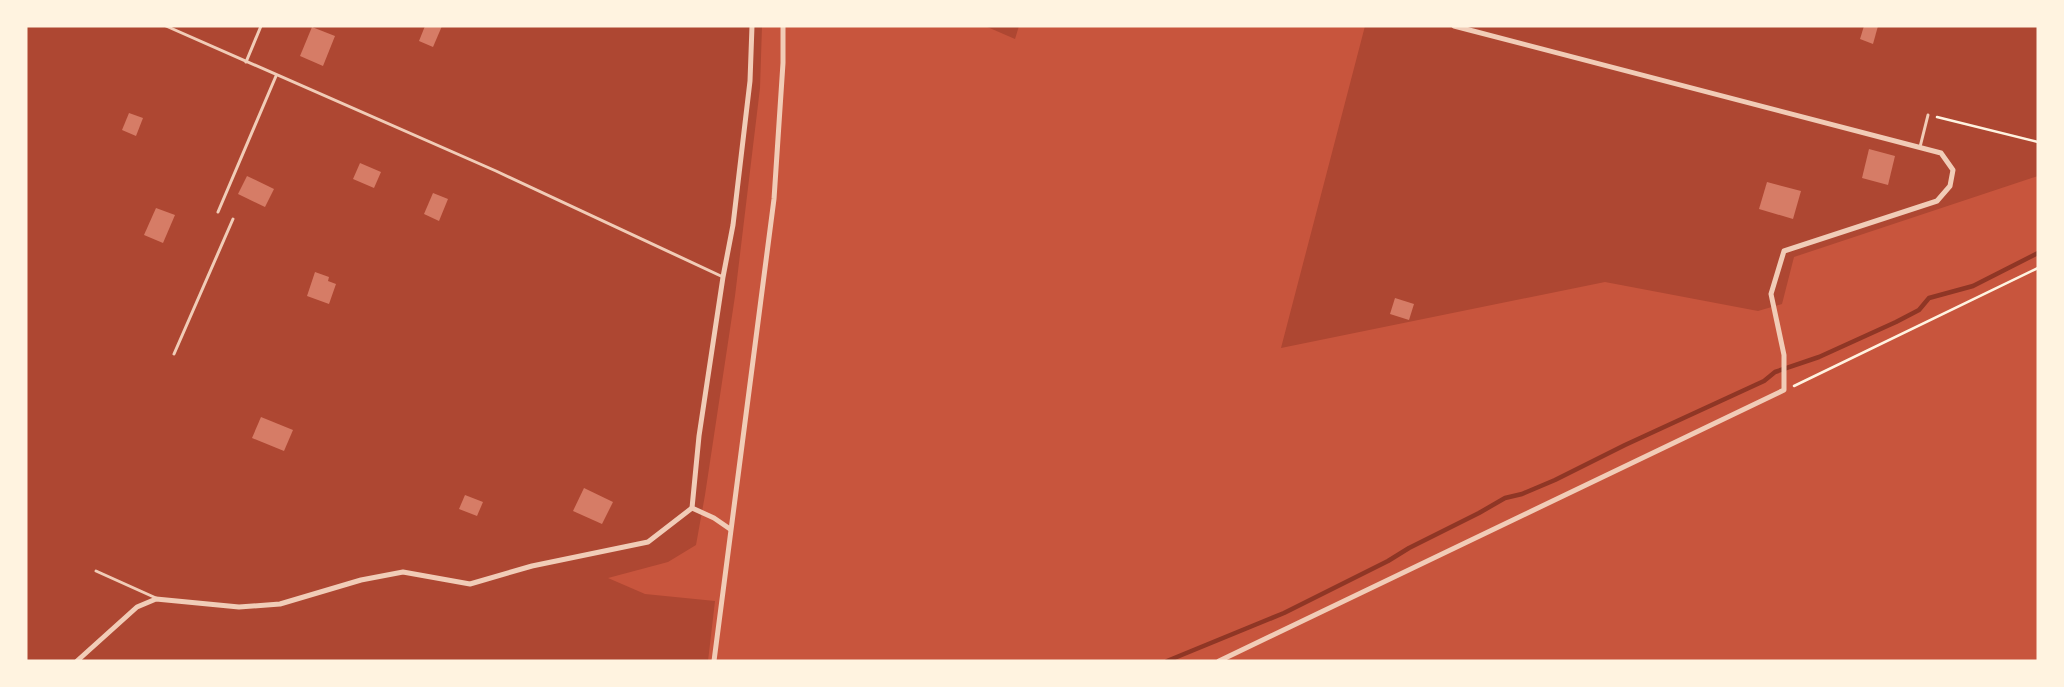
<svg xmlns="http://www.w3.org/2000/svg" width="2064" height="687" viewBox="0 0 2064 687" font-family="Mulish,sans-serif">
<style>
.green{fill:#ae4732}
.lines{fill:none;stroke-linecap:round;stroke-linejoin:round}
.stream{stroke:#8f3625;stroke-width:4.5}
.building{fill:#d67c66}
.path{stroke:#fff3e0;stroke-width:2.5}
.service{stroke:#f1ccb7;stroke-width:3}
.minor{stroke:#f1ccb7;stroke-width:5}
</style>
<rect width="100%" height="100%" fill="#c8553d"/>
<g class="green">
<polygon points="26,26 762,26 760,88 735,296 705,495 696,545 668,562 608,578 645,594 715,601 708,661 26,661"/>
<polygon points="985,26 1019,26 1015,39"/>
<polygon points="1365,26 2038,26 2038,176 1794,257 1782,304 1758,311 1605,282 1281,348"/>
</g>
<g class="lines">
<polyline class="stream" points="1167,661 1284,613 1388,561 1409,548 1479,513 1505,498 1522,494 1555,480 1625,445 1764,381 1775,372 1819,357 1896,322 1919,310 1929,298 1973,286 2038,253"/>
</g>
<g class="building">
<polygon points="425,26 442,26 433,47 419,41"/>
<polygon points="1864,26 1878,26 1873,44 1860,39"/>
<polygon points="312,27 335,36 323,66 300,56"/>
<polygon points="129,113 143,118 136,136 122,130"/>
<polygon points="1869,149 1895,156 1888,185 1862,178"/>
<polygon points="360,163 381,172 374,188 353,179"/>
<polygon points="247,176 274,189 265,207 238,194"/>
<polygon points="1767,182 1801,191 1793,219 1759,209"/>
<polygon points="433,193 448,199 439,221 424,214"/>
<polygon points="156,208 175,215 163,243 144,235"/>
<polygon points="315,272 329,277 328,281 336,284 329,304 307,296"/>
<polygon points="1395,298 1414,304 1409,320 1390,314"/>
<polygon points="261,417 293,430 284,451 252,438"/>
<polygon points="584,488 613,502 602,524 573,511"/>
<polygon points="465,495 483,502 477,516 459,509"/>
</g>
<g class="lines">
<g class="path">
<polyline points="1937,117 2038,142"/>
<polyline points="1794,386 2038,268"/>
</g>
<g class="service">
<polyline points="166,26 496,171 723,277"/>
<polyline points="246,62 261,26"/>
<polyline points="1920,147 1928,115"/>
<polyline points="218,212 276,76"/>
<polyline points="174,354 233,219"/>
<polyline points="96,571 156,598"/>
</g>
<g class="minor">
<polyline points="730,529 714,518 692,508 699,436 723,277 733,225 750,81 752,26"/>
<polyline points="77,661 137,607 156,599 239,607 280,604 361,580 403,572 470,584 532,566 648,542 692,508"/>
<polyline points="714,661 774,199 783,63 783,26"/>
<polyline points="1219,661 1784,390 1784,355 1771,294 1784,251 1937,201 1950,186 1953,170 1941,153 1454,26"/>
</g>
</g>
<rect width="2064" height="687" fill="none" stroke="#fff3e0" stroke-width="55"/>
</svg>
